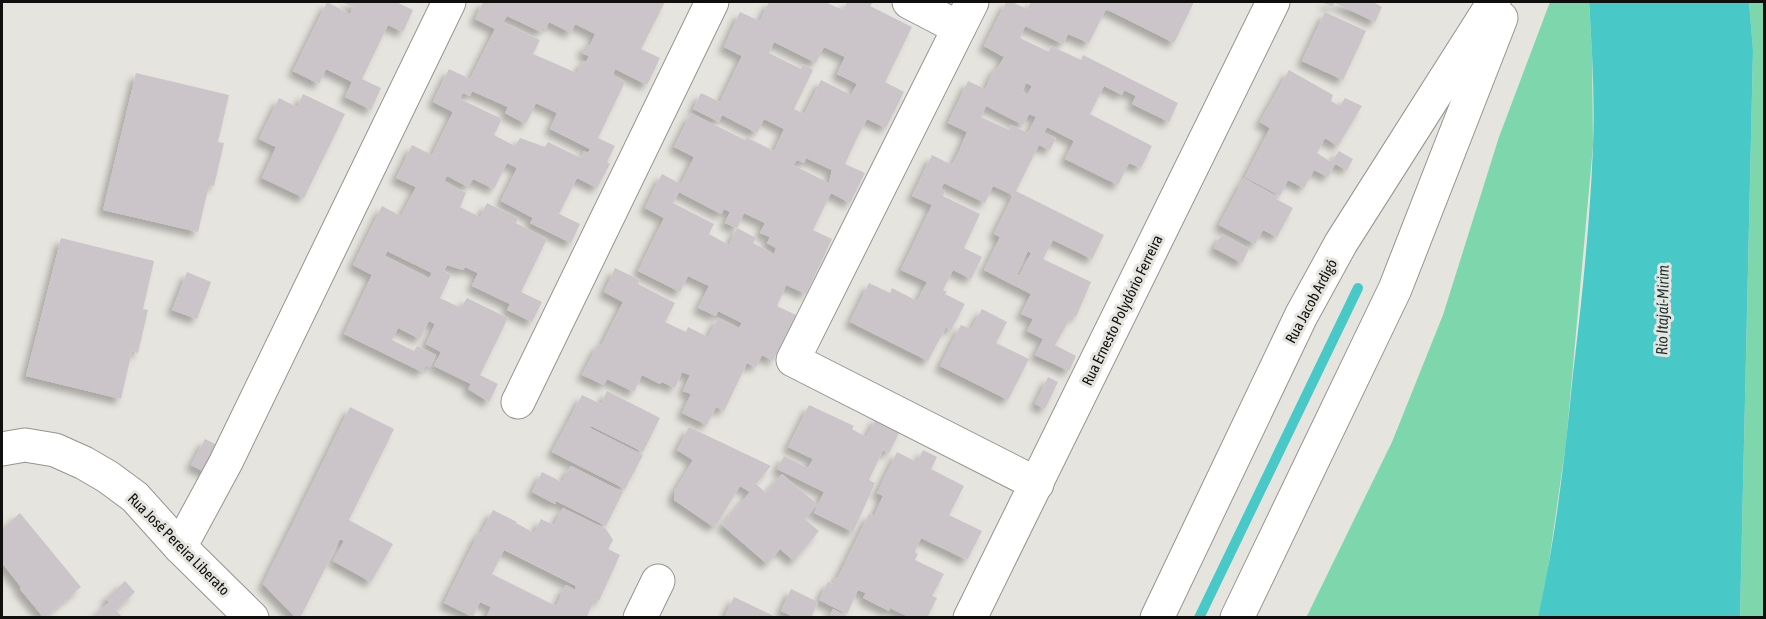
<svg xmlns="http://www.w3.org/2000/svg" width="1766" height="619" viewBox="0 0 1766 619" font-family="'Asap Condensed',sans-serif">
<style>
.green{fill:#7ed7ac}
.water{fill:#49c8c8}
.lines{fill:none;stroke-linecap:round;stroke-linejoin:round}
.stream{stroke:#49c8c8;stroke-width:10}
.building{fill:#cbc5c9;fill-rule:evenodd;filter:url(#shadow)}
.minor-casing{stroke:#96948e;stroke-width:35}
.major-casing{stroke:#96948e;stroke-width:35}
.minor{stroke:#fff;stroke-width:33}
.major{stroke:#fff;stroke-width:33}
.labels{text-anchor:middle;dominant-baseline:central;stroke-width:6;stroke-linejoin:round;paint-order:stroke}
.street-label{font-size:15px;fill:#100f0d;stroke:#e5e4de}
.water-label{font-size:16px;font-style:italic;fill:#1d3333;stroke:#e5e4de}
</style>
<defs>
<filter id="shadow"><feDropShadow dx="-5.5" dy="5.5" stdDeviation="3" flood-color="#0004"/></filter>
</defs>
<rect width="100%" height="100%" fill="#e5e4de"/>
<g class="green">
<polygon points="1550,2 1589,2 1592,53 1593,146 1566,443 1546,583 1538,617 1306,618 1392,442 1443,315 1499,137"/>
<polygon points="1749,2 1764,2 1764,617 1740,618 1753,50"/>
</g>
<path class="water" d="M1589 2H1749L1753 50 1740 617H1538C1556 538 1565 455 1573 374 1582 299 1590 223 1593 147 1595 99 1592 50 1589 2Z"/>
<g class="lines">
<polyline class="stream" points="1199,618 1358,288"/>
</g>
<g class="building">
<polygon points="327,2 350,14 353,7 342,2 396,2 413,10 403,32 388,25 362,79 381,88 371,110 345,97 352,82 326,69 319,84 293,71"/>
<path d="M483 2H665L641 49 660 58 647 85 615 69 613 75 625 82 598 138 615 146 607 162 610 164 597 188 577 178 559 214 580 224 571 243 530 223 533 218 501 201 517 168 507 163 494 189 473 179 468 187 447 176 444 181 466 193 460 207 480 217 487 203 518 218 516 223 547 239 521 292 542 302 532 322 507 310 510 304 472 286 478 273 465 267 463 270 447 265 444 271 451 275 440 298 461 308 467 298 508 318 480 375 498 384 489 402 468 389 471 384 434 366 441 352 426 344 435 324 429 321 420 339 398 328 392 340 414 351 417 346 436 355 430 367 426 365 422 372 344 334 372 275 353 265 382 206 401 216 416 187 396 178 404 162 412 145 432 155 453 112 433 102 442 83 449 69 470 79 495 29 475 19ZM507 16 541 32 543 27 546 29 549 22 571 33 575 24 595 34 590 46 586 44 582 53 589 56 586 62 583 61 577 73 533 54 540 40 503 22ZM472 91 508 107 505 113 526 124 536 103 557 113 550 129 590 149 588 153 584 151 581 158 548 142 545 147 520 138 515 146 494 135 502 119 460 99 463 93 470 96ZM387 251 432 273 429 278 385 256Z"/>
<path d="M769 2H825L843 10 847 2H873L870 6 912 27 885 82 904 92 886 128 867 119 856 140 845 164 865 173 850 203 831 193 813 230 832 239 806 294 786 285 777 306 796 315 773 361 762 355 756 367 747 363 724 411 716 407 707 425 682 413 691 394 683 391 690 375 682 372 675 388 662 382 660 384 642 375 634 392 607 379 604 385 582 375 598 344 601 346 623 302 604 292 615 268 640 280 638 284 675 303 665 322 686 332 688 327 708 337 718 318 739 328 742 323 718 311 716 316 698 308 709 286 688 276 680 292 638 271 664 218 645 208 655 187 662 174 681 184 694 157 674 147 691 113 745 140 746 137 774 151 775 149 784 129 764 119 757 133 722 115 719 122 693 109 701 93 720 102 742 56 724 47 732 29 740 12 760 21ZM774 42 816 63 824 47 845 57 837 74 857 84 851 95 821 80 804 114 794 109 813 70 803 64 801 69 769 53ZM806 158 832 170 829 183 793 165 797 160 804 163ZM679 192 721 214 724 209 730 212 725 223 737 228 744 213 765 223 760 233 770 237 767 243 776 248 774 254 753 243 756 238 737 228 729 245 709 234 714 224 673 203Z"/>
<path d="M1006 2H1012L1027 9 1031 2H1194L1174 43 1106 9 1089 43 1068 34 1063 44 1025 26 1020 38 1049 52 1051 46 1081 60 1083 55 1178 103 1169 122 1132 104 1136 96 1124 90 1122 95 1104 86 1090 114 1152 146 1141 168 1129 163 1118 185 1065 159 1074 141 1047 127 1044 133 1056 138 1050 150 1039 145 1016 191 1104 235 1092 259 1053 240 1043 259 1091 282 1076 317 1072 315 1055 345 1076 356 1069 371 1035 355 1043 339 1027 331 1033 319 1021 314 1031 294 984 270 1000 237 994 234 1013 195 993 186 985 203 944 183 941 189 945 191 943 196 980 214 964 248 982 257 971 279 953 270 943 290 947 292 945 294 965 304 951 330 946 327 928 361 850 322 869 283 890 293 892 288 917 301 927 282 901 270 932 205 912 196 932 155 952 165 960 149 967 132 948 123 968 81 985 89 995 68 997 69 1004 57 984 46ZM1026 83 1032 86 1027 95 1022 92ZM986 106 1023 125 1029 114 1036 117 1028 133 1011 125 1009 130 981 117ZM1028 251 1031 253 1019 276 1016 275Z"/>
<polygon points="1325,2 1373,2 1382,7 1375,22 1335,3 1332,7 1324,3"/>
<polygon points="1325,12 1366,31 1343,80 1302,61"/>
<polygon points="1289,70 1333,95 1331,101 1340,106 1345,98 1362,106 1338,146 1325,138 1317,153 1331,162 1339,151 1353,159 1347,170 1335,164 1328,177 1314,170 1304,188 1288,180 1280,196 1245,177 1270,128 1260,122"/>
<polygon points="136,73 229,95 218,142 224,143 214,186 209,185 198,232 103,210"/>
<polygon points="303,94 345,114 304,198 262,178 276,147 259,139 279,98 297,107"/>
<polygon points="1244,178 1278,197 1276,199 1293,208 1277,237 1263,230 1255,244 1219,225"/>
<polygon points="1222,234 1249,249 1242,263 1214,248"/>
<polygon points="61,238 154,261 143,309 148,310 138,353 132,351 121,399 26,376"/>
<polygon points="187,272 211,282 197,319 172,310"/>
<polygon points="982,309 1007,322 996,343 1029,359 1008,400 940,366 961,325 971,329"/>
<polygon points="1048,377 1058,382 1045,409 1035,404"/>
<polygon points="607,391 660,418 643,452 591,426 590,428 643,455 625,489 552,452 582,395 601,404"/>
<polygon points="809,405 854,426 852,429 866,437 877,417 901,429 889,453 883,450 869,480 875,483 853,532 814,513 824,492 777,469 784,456 808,468 813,459 788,447"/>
<polygon points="350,407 394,429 349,520 393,544 371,582 333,561 344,541 340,539 300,618 296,618 263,584"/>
<polygon points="689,427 771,466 756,484 766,493 782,474 817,504 805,519 819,531 794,561 780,549 767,564 722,525 750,492 740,486 717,524 712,526 674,500 674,492 693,460 677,450"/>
<polygon points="205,439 221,447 210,475 191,465"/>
<polygon points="923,450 937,457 931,469 964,486 949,515 982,531 967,560 921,538 915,552 918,554 915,560 944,574 932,596 937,598 927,618 911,618 890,608 889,611 863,598 866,593 858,590 847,614 819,600 828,582 833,584 836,578 837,579 869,514 874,516 883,496 877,493 897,452 917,462"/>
<polygon points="571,466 623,492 606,526 556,501 555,504 532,492 542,472 562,482"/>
<path d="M563 508 606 529 613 540 608 549 620 555 599 601 595 599 586 618H486L491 607 480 602 473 617 444 603 479 532 481 533 493 510 517 522 516 523 534 533 541 519 554 525ZM504 550 576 586 575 590 566 585 556 606 492 574Z"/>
<polygon points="20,513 81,587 44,618 20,589 21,587 2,563 2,529"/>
<polygon points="125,581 135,592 116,610 123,618 92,618 109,602 106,599"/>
<polygon points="791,589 818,602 811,618 796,618 781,611"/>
<polygon points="734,597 778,618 728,618 725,616"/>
<polygon points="833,609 851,618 829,618"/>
</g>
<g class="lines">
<defs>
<g id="minor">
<polyline points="909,2 959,28"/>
<polyline points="972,2 793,360 1037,484"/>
<polyline points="518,402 712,2"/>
<polyline points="180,547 226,462 449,2"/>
<polyline points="640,618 658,581"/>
<polyline points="970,618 1273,2"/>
</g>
<g id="major">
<polyline points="2,449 25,445 55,450 84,463 108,477 135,497 180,547 252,618"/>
<polyline points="1157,618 1301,316 1341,243 1494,2"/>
<polyline points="1237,618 1395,289 1501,18"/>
</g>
</defs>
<use href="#minor" class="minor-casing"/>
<use href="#major" class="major-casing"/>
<use href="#minor" class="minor"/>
<use href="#major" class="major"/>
</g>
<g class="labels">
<g class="street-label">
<text transform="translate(1311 301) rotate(-62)">Rua Jacob Ardigó</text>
<text transform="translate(1122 310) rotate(-64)">Rua Ernesto Polydório Ferreira</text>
<text transform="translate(179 544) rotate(45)">Rua José Pereira Liberato</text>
</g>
<g class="water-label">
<text transform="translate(1662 310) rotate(-89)">Rio Itajaí-Mirim</text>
</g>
</g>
<rect width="1766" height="619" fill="none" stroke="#100f0d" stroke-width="6"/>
</svg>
